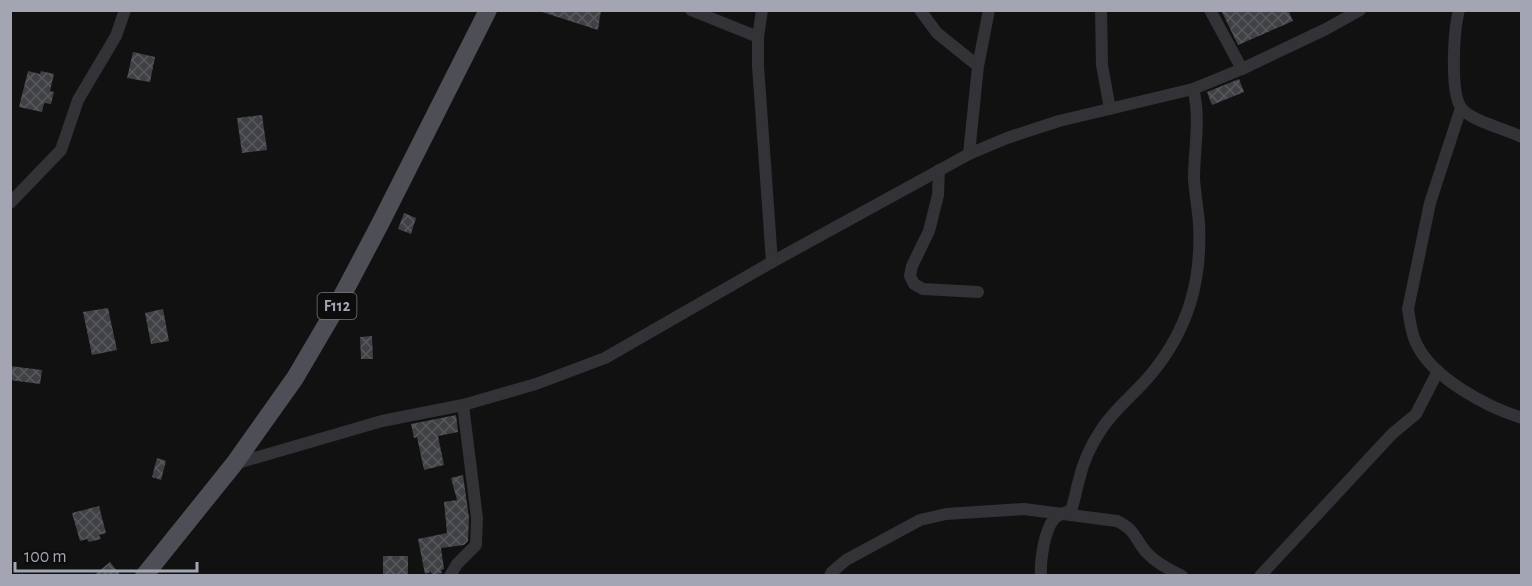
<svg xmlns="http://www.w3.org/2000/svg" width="1532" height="586" viewBox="0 0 1532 586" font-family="'Alegreya Sans',sans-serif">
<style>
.building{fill:url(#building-cross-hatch)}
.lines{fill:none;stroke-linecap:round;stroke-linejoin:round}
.street{stroke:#323237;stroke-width:12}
.primary{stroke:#4e4f56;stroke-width:18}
.labels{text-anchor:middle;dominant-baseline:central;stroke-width:5;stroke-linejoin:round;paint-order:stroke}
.shield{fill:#0c0c0d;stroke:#767880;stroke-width:1.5}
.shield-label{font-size:16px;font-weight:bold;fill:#a3a6b2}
</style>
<defs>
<pattern id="building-cross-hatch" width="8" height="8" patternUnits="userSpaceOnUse" patternTransform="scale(1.5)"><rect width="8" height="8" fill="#404145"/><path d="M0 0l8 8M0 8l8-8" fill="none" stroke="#58595d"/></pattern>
</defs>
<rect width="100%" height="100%" fill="#111112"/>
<g class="building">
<polygon points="543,10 601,10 598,30 542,12"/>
<polygon points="1221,10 1288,10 1293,21 1238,45"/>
<polygon points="133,52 155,57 150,82 127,78"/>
<polygon points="28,71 40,74 41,71 54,74 50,91 54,92 51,104 44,103 42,112 19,107"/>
<polygon points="1239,79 1244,92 1212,105 1207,92"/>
<polygon points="262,115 267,150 242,153 237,118"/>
<polygon points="404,213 416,218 411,234 398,229"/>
<polygon points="108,308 117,350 92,355 83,312"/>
<polygon points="163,309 169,341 151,344 145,313"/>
<polygon points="372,336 373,359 361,359 360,337"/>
<polygon points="10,366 42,370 40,384 10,380"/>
<polygon points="456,415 458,432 438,436 444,465 424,470 417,437 414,438 411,424"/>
<polygon points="157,458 166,461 161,480 152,477"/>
<polygon points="463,475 469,518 468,541 464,545 441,548 444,569 441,570 442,573 432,575 431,572 425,574 418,539 447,533 444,502 457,500 451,478"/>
<polygon points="99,506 106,533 99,535 101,539 89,542 87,539 80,541 72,513"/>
<rect x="383" y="556" width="25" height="20"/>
<polygon points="110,562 121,576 93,576"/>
</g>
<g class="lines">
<g class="street">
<polyline points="691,10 758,37"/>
<polyline points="762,10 758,37 758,66 772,262"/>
<polyline points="920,10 937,33 978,66"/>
<polyline points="1101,10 1102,65 1110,109"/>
<polyline points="1210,10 1242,69"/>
<path d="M1459 10C1454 29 1449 97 1463 110 1475 122 1505 129 1522 137"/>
<path d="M1461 108 1430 203 1408 309C1410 321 1411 334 1417 345 1434 379 1487 407 1522 418"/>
<polyline points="969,154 978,66 989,10"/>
<polyline points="939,170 938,195 929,231 912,266 910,276 914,284 923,289 978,292"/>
<polyline points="10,203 61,150 78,100 116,36 125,10"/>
<polyline points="234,464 382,421 463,405 536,384 605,358 772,262 969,154 1007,138 1059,121 1193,89 1242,69 1326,29 1360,10"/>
<polyline points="450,576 457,564 476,545 477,518 463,405"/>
<path d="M830 576 832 572 846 560 920 520 946 514 1024 509 1117 521C1136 530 1134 538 1146 552 1156 563 1169 569 1182 576"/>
<path d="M1041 576C1040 561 1044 531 1054 519 1057 515 1065 513 1071 510 1075 500 1076 490 1079 480 1083 462 1091 445 1101 430 1115 408 1136 393 1152 373 1188 329 1202 281 1199 224 1198 209 1195 194 1194 179 1194 149 1201 118 1193 89"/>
<polyline points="1260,576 1392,434 1416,414 1438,371"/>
</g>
<polyline class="primary" points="144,576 234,464 295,378 332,315 380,224 488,10"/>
</g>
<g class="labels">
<rect class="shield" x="317.5" y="293" width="39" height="26" rx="4.5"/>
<g class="shield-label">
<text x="337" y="306">F112</text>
</g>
</g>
<rect width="1532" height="586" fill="none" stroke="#a3a6b2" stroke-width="24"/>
<path d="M15 562v9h182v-9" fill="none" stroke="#a3a6b2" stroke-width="3"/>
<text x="24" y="562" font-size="18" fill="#a3a6b2" stroke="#0c0c0d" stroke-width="4.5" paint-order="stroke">100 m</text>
</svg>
